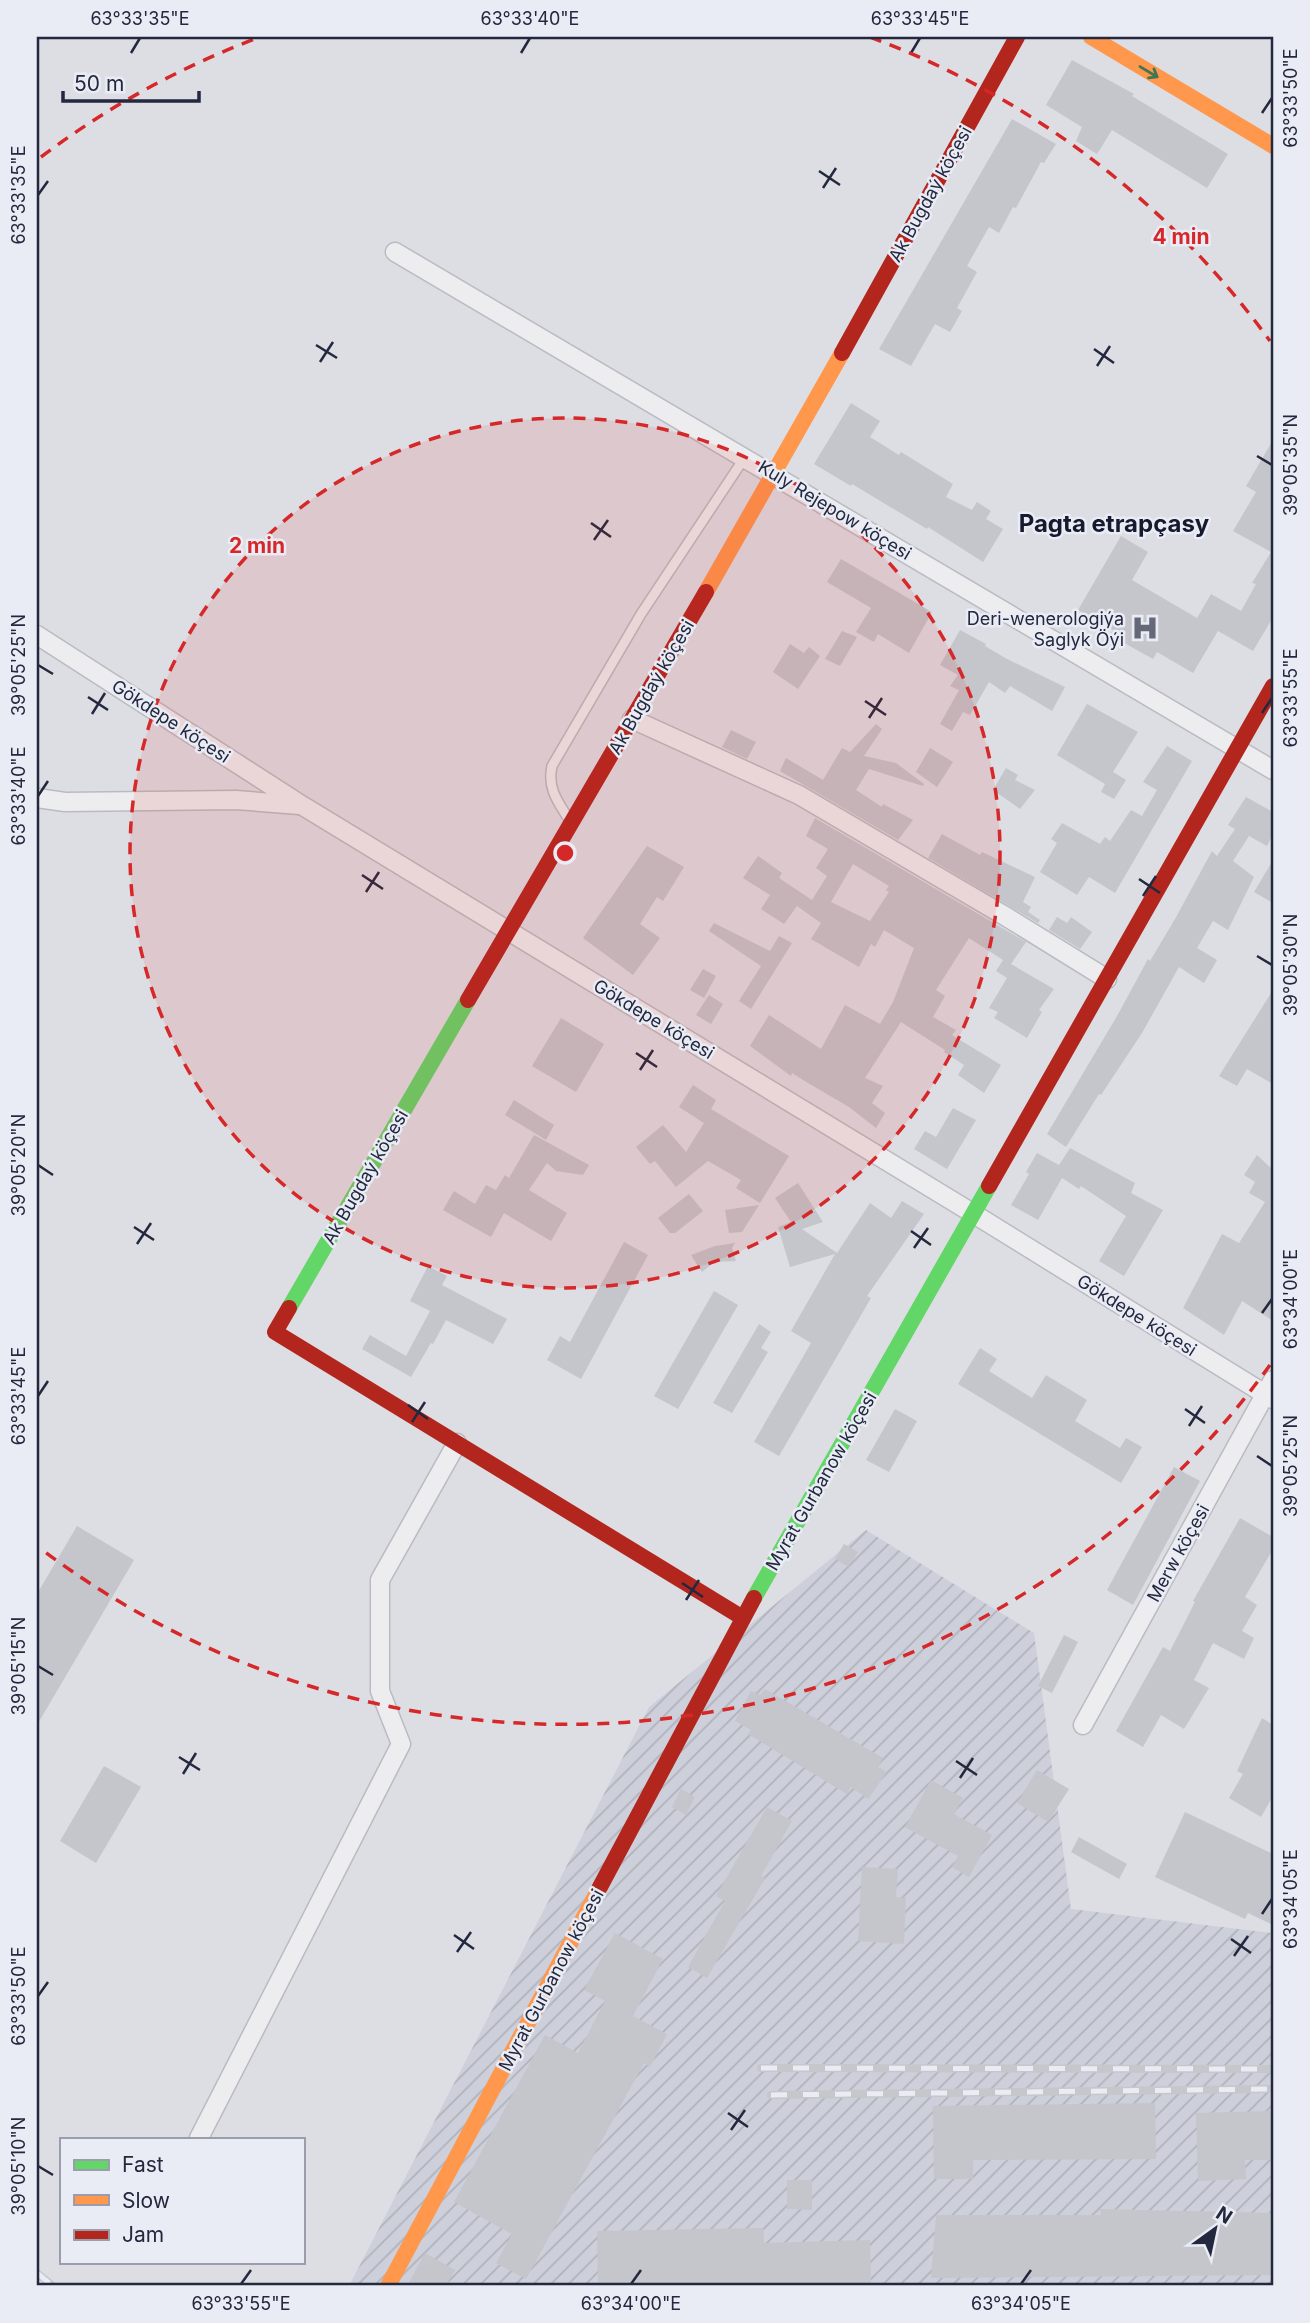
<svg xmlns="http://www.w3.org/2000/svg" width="1310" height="2323" viewBox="0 0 1310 2323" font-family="Inter,sans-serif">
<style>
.industrial{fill:url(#industrial-furrows)}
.building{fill:#c4c6cc;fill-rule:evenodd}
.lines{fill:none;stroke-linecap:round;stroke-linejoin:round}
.lane-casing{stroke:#babbc1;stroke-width:12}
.street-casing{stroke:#babbc1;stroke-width:21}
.lane{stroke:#ededf0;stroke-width:9}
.street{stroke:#ededf0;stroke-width:18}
.fast{stroke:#63d668;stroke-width:16}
.slow{stroke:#ff974d;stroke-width:16}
.jam{stroke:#b3261e;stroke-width:16}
.rail-casing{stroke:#c6c7cb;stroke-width:8}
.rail{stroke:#eaecf5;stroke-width:5;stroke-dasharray:16;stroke-linecap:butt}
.oneway{stroke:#407651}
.ticks{fill:none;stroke:#23283e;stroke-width:2.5}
.ring{fill:none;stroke:#d62828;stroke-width:3.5;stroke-dasharray:12 9}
.labels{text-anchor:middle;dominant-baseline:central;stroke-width:5;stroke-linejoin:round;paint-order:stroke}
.street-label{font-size:18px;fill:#23283e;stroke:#eaecf5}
.poi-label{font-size:18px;fill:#23283e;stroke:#eaecf5;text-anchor:end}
.district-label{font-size:24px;font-weight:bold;fill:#161a2e;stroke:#eaecf5}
.centre{fill:#d62828;stroke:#eaecf5;stroke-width:3.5}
.ring-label{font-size:21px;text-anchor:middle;font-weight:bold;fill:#d62828;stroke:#eaecf5;stroke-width:5;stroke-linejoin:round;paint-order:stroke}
.neatline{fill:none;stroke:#23283e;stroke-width:2.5}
.ticks-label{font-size:18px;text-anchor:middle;fill:#23283e}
</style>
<defs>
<pattern id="industrial-furrows" width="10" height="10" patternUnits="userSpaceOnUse" patternTransform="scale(1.75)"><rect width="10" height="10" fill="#cdcfda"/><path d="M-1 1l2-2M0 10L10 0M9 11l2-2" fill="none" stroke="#b0b2bc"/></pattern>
</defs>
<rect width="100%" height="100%" fill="#dddee4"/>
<polygon class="industrial" points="866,1530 1034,1633 1071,1909 1273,1933 1273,2286 349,2286 649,1707"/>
<g class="building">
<polygon points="1072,60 1134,94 1132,96 1228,154 1207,188 1112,130 1097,154 1076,141 1082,127 1046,105"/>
<polygon points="1012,119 1056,144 1044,163 1041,162 1016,208 1013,207 999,233 989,227 967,266 977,272 957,308 962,311 950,332 935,324 911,366 879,349"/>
<polygon points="851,403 880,421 870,437 899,455 901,452 953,484 946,497 972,510 977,502 991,511 986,519 1003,529 983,562 928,527 927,529 852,484 851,486 814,464"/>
<polygon points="1273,440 1273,617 1253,651 1218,631 1193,673 1157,652 1153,659 1110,635 1113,630 1078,610 1121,536 1148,552 1132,580 1197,618 1211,594 1241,611 1256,584 1252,583 1271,552 1233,531 1256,492 1246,486"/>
<polygon points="841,559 932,612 909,653 878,634 874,642 856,632 871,608 827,582"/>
<polygon points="960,630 986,644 985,646 1007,659 1065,687 1052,711 1010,686 1005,693 989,682 970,715 963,712 952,731 940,724 959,690 950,686 958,675 940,665"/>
<polygon points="842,631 857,637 840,666 825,659"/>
<polygon points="790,644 804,653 809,647 820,656 798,689 773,672"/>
<polygon points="1087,704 1138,732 1113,772 1126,780 1114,799 1101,792 1105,784 1057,755"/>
<polygon points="876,724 882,729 864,756 896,763 924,784 923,786 869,769 856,790 882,807 883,804 913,820 898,840 780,771 786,758 823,780 842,748 850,752"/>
<polygon points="731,730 756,742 747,759 722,747"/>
<polygon points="1167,746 1192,761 1115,893 1089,877 1077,895 1040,872 1057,843 1051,839 1062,823 1100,844 1105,837 1110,841 1131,810 1142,816 1157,790 1143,782"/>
<polygon points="930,748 953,762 937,787 916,772"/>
<polygon points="1006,768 1018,775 1015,780 1035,790 1020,809 993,790"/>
<polygon points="1246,797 1273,812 1273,834 1267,846 1249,836 1233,861 1254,877 1228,930 1213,921 1197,948 1217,960 1204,983 1179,967 1142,1033 1101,1095 1099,1094 1066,1147 1047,1134 1117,1016 1148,959 1150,961 1175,919 1212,851 1217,856 1235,829 1228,825"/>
<path d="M815 818 1026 942 1011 964 1054 989 1039 1010 1042 1012 1027 1038 994 1018 998 1012 989 1008 1007 978 996 971 1003 960 969 938 936 990 945 996 933 1017 956 1030 952 1035 1001 1065 984 1093 958 1075 964 1065 944 1052 945 1050 901 1022 865 1078 883 1086 872 1103 885 1113 876 1128 849 1107 808 1083 792 1073 791 1076 750 1046 769 1015 821 1049 845 1005 880 1024 893 1002 914 948 884 930 875 947 871 944 859 967 811 939 821 923 797 906 784 924 761 909 770 895 743 878 758 856 782 873 779 878 812 900 827 876 816 868 828 849 806 836ZM853 864 889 886 886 890 889 892 870 921 831 902Z"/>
<polygon points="942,834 980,855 982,852 1035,877 1023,902 1031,907 1028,912 1040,920 1038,923 928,858"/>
<polygon points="647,846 684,867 663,901 657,897 640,924 660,938 633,975 583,938"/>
<polygon points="1273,860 1273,903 1254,892"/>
<polygon points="1057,917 1067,923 1071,917 1092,932 1080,949 1049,930"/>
<polygon points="714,923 770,951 779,936 792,943 751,1009 739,1001 761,966 709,931"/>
<polygon points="703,969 716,976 704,998 690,990"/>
<polygon points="1273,990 1273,1084 1247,1069 1237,1086 1219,1076"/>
<polygon points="709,995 723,1004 711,1024 696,1015"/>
<polygon points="561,1018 604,1044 576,1092 532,1066"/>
<polygon points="693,1085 716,1100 711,1109 789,1156 760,1203 736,1188 741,1180 708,1161 676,1187 655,1161 650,1164 636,1147 663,1125 686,1152 704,1123 679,1107"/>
<polygon points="514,1100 554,1125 546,1140 505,1115"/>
<polygon points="953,1108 976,1120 947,1169 914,1149 925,1131 936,1137"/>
<polygon points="534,1135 589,1165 583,1175 556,1171 547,1163 529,1190 567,1213 551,1241 504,1213 491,1237 443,1210 454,1191 475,1204 486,1185 496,1190 505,1175 509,1178"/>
<polygon points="1070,1148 1135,1183 1131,1193 1163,1210 1124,1276 1099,1261 1126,1216 1081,1186 1079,1189 1062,1178 1038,1220 1011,1205 1029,1174 1026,1172 1037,1153 1059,1165"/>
<polygon points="1257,1155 1273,1170 1273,1321 1242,1301 1224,1335 1183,1308 1222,1234 1239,1243 1265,1202 1249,1193 1255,1182 1244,1175"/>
<polygon points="798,1183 823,1222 802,1229 837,1253 870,1203 891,1218 902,1201 924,1214 867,1296 871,1298 779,1456 754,1442 811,1343 791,1331 835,1254 790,1267 778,1227 791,1222 775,1198"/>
<polygon points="689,1194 703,1211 675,1233 670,1233 658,1218"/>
<polygon points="759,1205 742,1232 729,1233 725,1210"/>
<polygon points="624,1242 648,1255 581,1379 547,1360 560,1336 570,1342"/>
<polygon points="735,1243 732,1248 736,1261 714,1262 702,1272 691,1255 715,1246"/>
<polygon points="428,1266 447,1276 442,1285 507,1319 493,1344 446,1320 433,1344 431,1343 411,1377 362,1349 370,1335 406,1356 430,1311 410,1301"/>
<polygon points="714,1291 738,1305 678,1409 654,1396"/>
<polygon points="759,1324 771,1332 761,1348 768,1352 732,1413 713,1403"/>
<polygon points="980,1348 997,1359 989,1371 1032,1398 1046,1375 1087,1400 1075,1421 1120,1448 1126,1438 1142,1447 1121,1483 958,1384"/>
<polygon points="895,1409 917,1421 889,1472 866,1460"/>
<polygon points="1174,1467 1200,1481 1133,1605 1107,1590"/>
<polygon points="1240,1518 1273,1537 1273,1549 1245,1597 1257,1605 1242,1631 1254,1638 1244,1659 1213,1643 1194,1680 1209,1688 1184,1729 1161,1715 1143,1747 1116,1731 1163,1647 1170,1651 1195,1602 1193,1601"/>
<polygon points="77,1526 134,1560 37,1725 37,1594"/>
<polygon points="844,1544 858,1552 848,1567 835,1559"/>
<polygon points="1064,1635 1078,1642 1052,1693 1038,1686"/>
<polygon points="765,1689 883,1758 878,1767 887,1772 868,1799 851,1787 847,1794 748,1734 751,1730 735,1721 751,1691 760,1695"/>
<polygon points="1262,1718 1273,1725 1273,1796 1261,1817 1229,1798 1243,1774 1237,1771"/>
<polygon points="104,1766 141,1787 96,1863 60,1841"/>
<polygon points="1037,1770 1069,1789 1048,1822 1017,1803"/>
<polygon points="931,1780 963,1798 954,1814 992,1835 969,1877 952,1867 958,1856 905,1827"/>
<polygon points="681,1789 695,1797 686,1815 672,1807"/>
<polygon points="767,1807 792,1821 761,1876 765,1878 707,1978 688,1967 725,1901 716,1896"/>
<polygon points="1185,1812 1273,1854 1273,1925 1248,1913 1245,1919 1155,1877"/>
<polygon points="1079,1837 1127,1864 1119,1879 1071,1852"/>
<polygon points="862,1867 898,1869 896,1897 906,1898 904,1944 858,1941"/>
<polygon points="615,1933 663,1959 633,2016 667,2034 650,2067 644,2063 526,2279 496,2263 512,2234 454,2202 545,2035 578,2053 605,2001 584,1990"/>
<polygon points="1155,2103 1156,2159 973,2160 973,2179 934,2179 933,2106"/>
<polygon points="1273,2111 1273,2160 1245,2160 1246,2179 1198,2181 1196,2113"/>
<polygon points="787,2180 812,2180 812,2210 787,2209"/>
<polygon points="1100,2209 1273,2213 1273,2275 931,2278 936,2215 1101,2215"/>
<polygon points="763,2228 764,2243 870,2240 871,2286 598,2286 597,2231"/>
<polygon points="425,2253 455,2270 446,2286 407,2286"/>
</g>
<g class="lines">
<defs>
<path id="lane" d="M570 821C558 802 547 789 552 766L641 614 745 457"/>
<g id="street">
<polyline points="395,252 1273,770"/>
<polyline points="37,635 303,806 974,1214 1273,1399"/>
<polyline points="632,719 799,795 1005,916 1107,979"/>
<polyline points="37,798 65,802 236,800 299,805"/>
<polyline points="1083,1725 1273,1380"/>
<polyline points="199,2138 401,1744 380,1691 380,1580 457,1443"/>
</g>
</defs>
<use href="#lane" class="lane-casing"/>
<use href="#street" class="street-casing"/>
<use href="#lane" class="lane"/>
<use href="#street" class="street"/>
<g class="fast">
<polyline points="289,1308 468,1000"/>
<polyline points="754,1598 989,1186"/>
</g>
<g class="slow">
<polyline points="1091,37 1273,146"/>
<polyline points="706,592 842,353"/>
<polyline points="388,2286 600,1887"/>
</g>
<g class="jam">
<polyline points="842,353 1017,37"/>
<polyline points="468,1000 706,592"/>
<polyline points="989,1186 1273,686"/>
<polyline points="289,1308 275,1332 743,1618"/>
<polyline points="600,1887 754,1598"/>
</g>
<defs>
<g id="rail">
<polyline points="761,2068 1273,2069"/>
<polyline points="771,2095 1273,2089"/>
<polyline points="37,2273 53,2286"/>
</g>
</defs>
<use href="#rail" class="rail-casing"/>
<use href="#rail" class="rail"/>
</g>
<defs><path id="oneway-shaft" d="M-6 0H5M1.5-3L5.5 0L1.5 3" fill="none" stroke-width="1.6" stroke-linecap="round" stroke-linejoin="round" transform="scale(1.75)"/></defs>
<use class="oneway" href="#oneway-shaft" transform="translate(1149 72) rotate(31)"/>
<path class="ticks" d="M131 53 140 38M521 53 530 38M911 53 920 38M1262 113 1272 98M819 171 840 185M823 188 836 168M38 195 48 181M316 345 337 358M1094 349 1114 363M320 362 333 342M1097 366 1110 346M1257 456 1272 465M591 523 611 537M594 540 608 520M38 665 53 674M88 697 108 710M865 701 886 715M1262 713 1272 698M92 714 105 693M869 718 882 698M38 796 48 781M362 875 383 889M1139 879 1160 893M366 892 379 872M1143 896 1156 876M1257 956 1272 965M636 1053 657 1067M640 1070 653 1050M38 1165 53 1175M134 1227 154 1240M911 1231 931 1245M137 1244 151 1223M914 1248 928 1228M1262 1313 1272 1299M38 1396 48 1381M408 1405 428 1419M1185 1409 1205 1423M412 1422 425 1402M1189 1426 1202 1406M1257 1456 1272 1466M682 1583 703 1597M686 1600 699 1580M38 1666 53 1675M179 1757 200 1770M956 1761 977 1775M183 1774 196 1753M960 1778 973 1758M1262 1914 1272 1899M454 1935 474 1949M1231 1939 1251 1953M457 1952 471 1932M1234 1956 1248 1936M38 1996 48 1982M728 2113 748 2127M731 2130 745 2110M38 2166 53 2175M241 2284 251 2270M631 2284 641 2270M1021 2284 1031 2270"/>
<circle cx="565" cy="853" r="435" fill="#d62828" fill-opacity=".12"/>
<g class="ring">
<circle cx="565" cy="853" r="435"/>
<path d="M1270 1365A871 871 0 0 1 41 1549M41 157A871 871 0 0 1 260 37M870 37A871 871 0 0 1 1270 341"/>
</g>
<defs>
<symbol id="hospital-bare" viewBox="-9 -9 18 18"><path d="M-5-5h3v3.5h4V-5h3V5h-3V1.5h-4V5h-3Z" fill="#646878" stroke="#eaecf5" stroke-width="2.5" paint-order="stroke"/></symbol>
</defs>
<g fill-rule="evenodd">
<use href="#hospital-bare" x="1126" y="609" width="38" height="38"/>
</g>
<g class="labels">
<g class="street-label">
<text transform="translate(930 194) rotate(-61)">Ak Bugdaý köçesi</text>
<text transform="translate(835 510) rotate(31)">Kuly Rejepow köçesi</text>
<text transform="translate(651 687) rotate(-60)">Ak Bugdaý köçesi</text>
<text transform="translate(171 721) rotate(33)">Gökdepe köçesi</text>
<text transform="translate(654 1019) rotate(31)">Gökdepe köçesi</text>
<text transform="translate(365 1177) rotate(-60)">Ak Bugdaý köçesi</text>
<text transform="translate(1137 1315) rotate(32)">Gökdepe köçesi</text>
<text transform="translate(821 1481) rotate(-60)">Myrat Gurbanow köçesi</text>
<text transform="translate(1178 1553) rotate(-61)">Merw köçesi</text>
<text transform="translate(551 1980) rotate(-62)">Myrat Gurbanow köçesi</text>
</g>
<g class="poi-label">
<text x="1124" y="618">Deri-wenerologiýa<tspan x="1124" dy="21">Saglyk Öýi</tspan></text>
</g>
<g class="district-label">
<text x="1114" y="523">Pagta etrapçasy</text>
</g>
</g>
<circle cx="565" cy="853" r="10" class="centre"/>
<g class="ring-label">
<text x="1181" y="244">4 min</text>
<text x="257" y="553">2 min</text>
</g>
<rect width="1310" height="2323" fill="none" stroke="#eaecf5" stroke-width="77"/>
<rect x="60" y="2138" width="245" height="126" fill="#eaecf5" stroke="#9a9eac" stroke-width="2"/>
<rect x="74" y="2160" width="35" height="10" fill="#63d668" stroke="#9a9eac" stroke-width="2"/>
<text x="122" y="2172" font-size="21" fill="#23283e">Fast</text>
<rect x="74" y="2195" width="35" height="10" fill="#ff974d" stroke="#9a9eac" stroke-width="2"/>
<text x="122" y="2208" font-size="21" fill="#23283e">Slow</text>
<rect x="74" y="2230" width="35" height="10" fill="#b3261e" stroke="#9a9eac" stroke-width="2"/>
<text x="122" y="2242" font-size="21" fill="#23283e">Jam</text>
<g transform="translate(1215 2229) rotate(33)" stroke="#eaecf5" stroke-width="5" paint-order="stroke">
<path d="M0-5L12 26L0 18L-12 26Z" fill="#23283e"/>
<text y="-10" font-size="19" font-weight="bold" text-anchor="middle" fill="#23283e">N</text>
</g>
<path d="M63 91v10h136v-10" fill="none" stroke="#23283e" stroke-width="3.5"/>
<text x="74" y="91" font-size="21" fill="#23283e" stroke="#eaecf5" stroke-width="5" paint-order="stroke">50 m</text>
<rect x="38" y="38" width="1234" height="2246" class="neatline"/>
<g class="ticks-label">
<text x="140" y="25">63°33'35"E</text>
<text x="530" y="25">63°33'40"E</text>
<text x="920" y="25">63°33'45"E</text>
<text transform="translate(1291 98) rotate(-90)" y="6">63°33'50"E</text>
<text transform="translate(19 195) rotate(-90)" y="6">63°33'35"E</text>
<text transform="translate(1291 465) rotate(-90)" y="6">39°05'35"N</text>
<text transform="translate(19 665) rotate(-90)" y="6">39°05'25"N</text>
<text transform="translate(1291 698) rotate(-90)" y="6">63°33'55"E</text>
<text transform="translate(19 796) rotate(-90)" y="6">63°33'40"E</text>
<text transform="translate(1291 965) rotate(-90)" y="6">39°05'30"N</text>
<text transform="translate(19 1165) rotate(-90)" y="6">39°05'20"N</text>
<text transform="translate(1291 1299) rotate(-90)" y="6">63°34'00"E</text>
<text transform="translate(19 1396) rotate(-90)" y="6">63°33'45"E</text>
<text transform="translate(1291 1466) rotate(-90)" y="6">39°05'25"N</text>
<text transform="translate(19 1666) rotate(-90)" y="6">39°05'15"N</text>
<text transform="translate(1291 1899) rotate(-90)" y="6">63°34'05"E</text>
<text transform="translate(19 1996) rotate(-90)" y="6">63°33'50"E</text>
<text transform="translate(19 2166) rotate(-90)" y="6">39°05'10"N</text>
<text x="241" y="2310">63°33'55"E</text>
<text x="631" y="2310">63°34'00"E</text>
<text x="1021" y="2310">63°34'05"E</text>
</g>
</svg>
